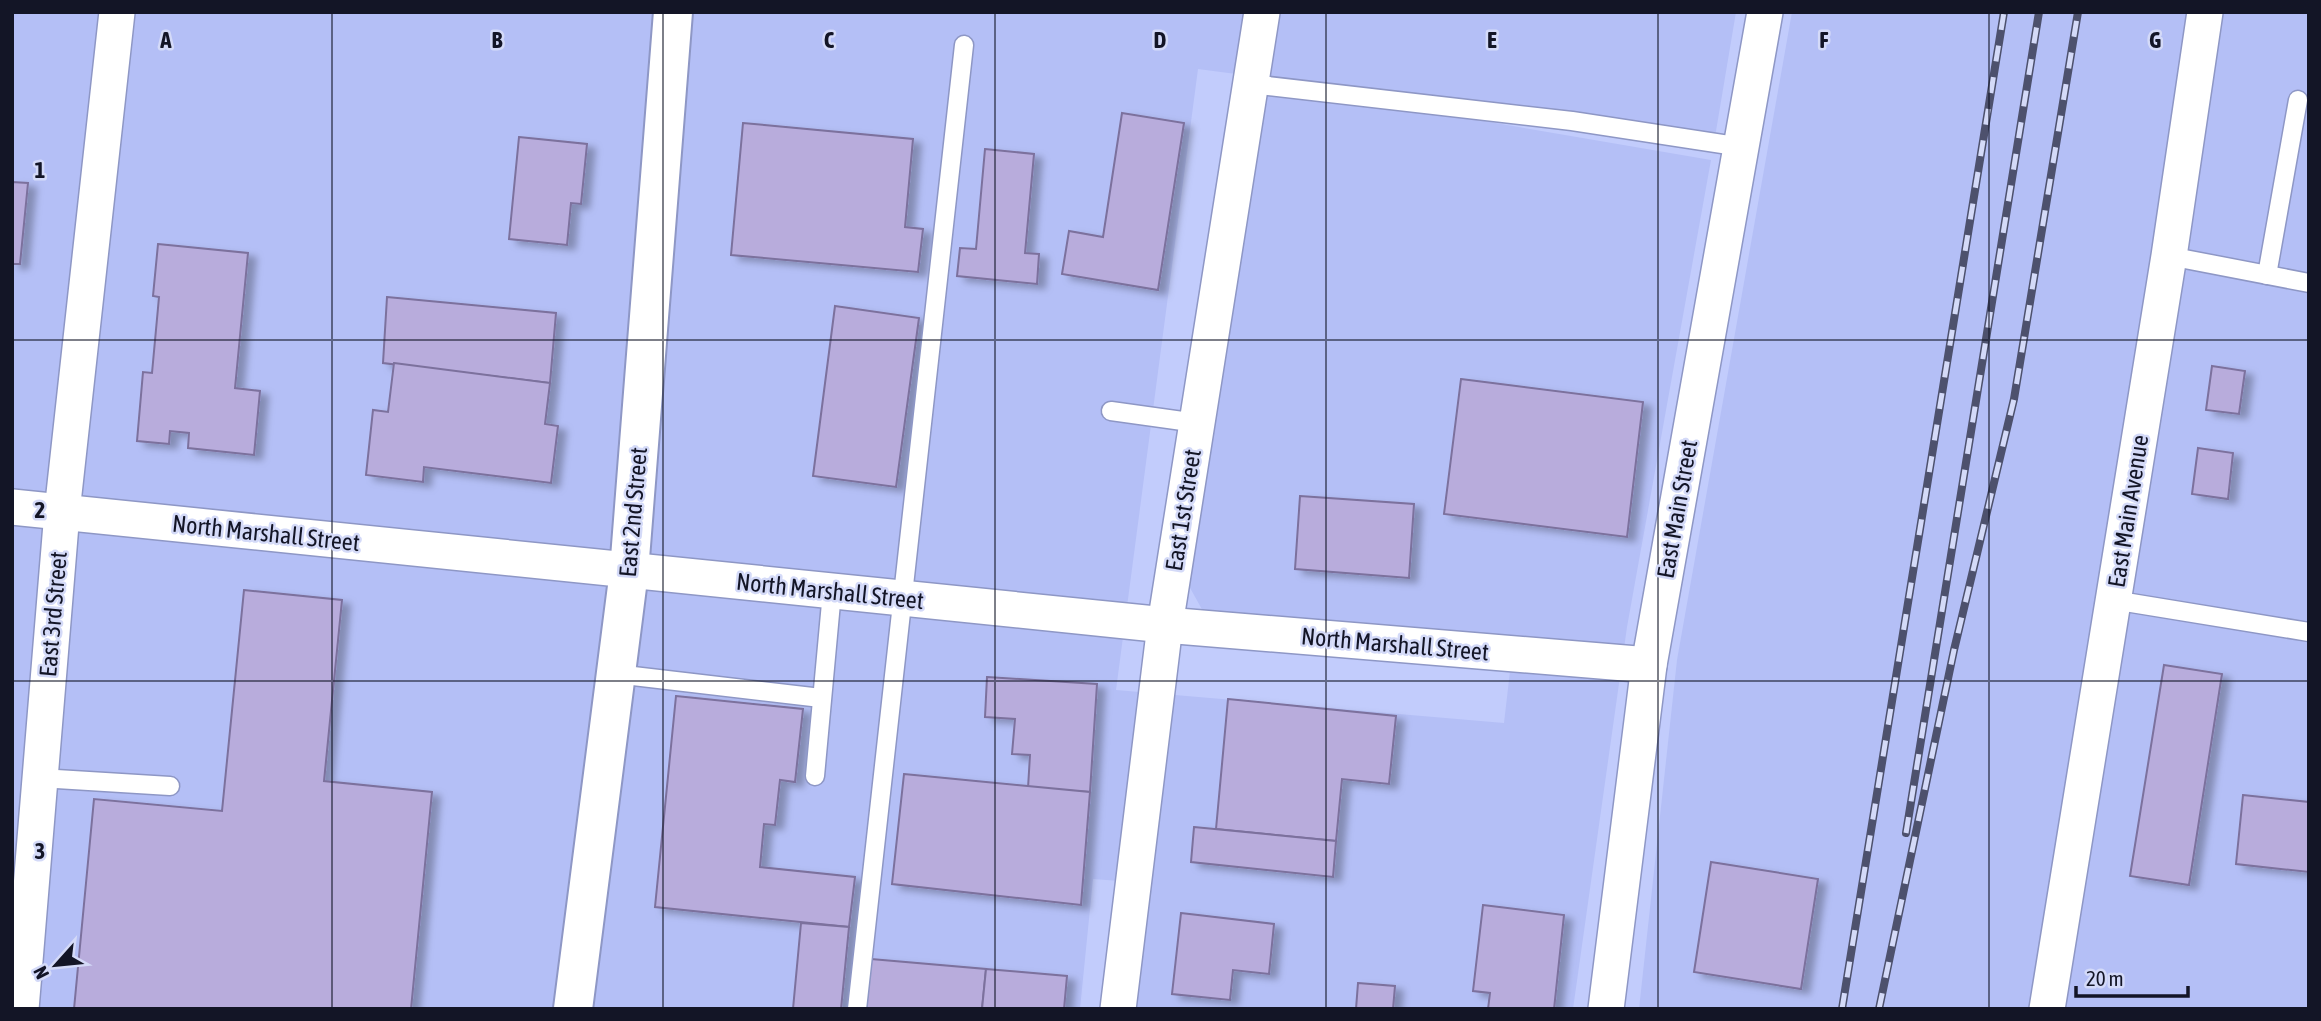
<svg xmlns="http://www.w3.org/2000/svg" width="2321" height="1021" viewBox="0 0 2321 1021" font-family="'Asap Condensed',sans-serif">
<style>
.built{fill:#b4bff6}
.building{fill:#b8acdc;stroke:#7c719d;stroke-width:2;filter:url(#shadow)}
.lines{fill:none;stroke-linecap:round;stroke-linejoin:round}
.lane-casing{stroke:#8e97c5;stroke-width:21}
.street-casing{stroke:#8e97c5;stroke-width:38}
.primary-casing{stroke:#8e97c5;stroke-width:42}
.lane{stroke:#fff;stroke-width:18}
.street{stroke:#fff;stroke-width:35}
.primary{stroke:#fff;stroke-width:38}
.rail-casing{stroke:#4d516d;stroke-width:8}
.rail{stroke:#d4daf8;stroke-width:5;stroke-dasharray:16;stroke-linecap:butt}
.grid{fill:none;stroke:#131526;stroke-width:2;stroke-opacity:0.55}
.labels{text-anchor:middle;dominant-baseline:central;stroke-width:5;stroke-linejoin:round;paint-order:stroke}
.street-label{font-size:24px;fill:#131526;stroke:#d4daf8}
.grid-label{font-size:23px;text-anchor:middle;font-weight:bold;fill:#131526;stroke:#d4daf8;stroke-width:5;stroke-linejoin:round;paint-order:stroke}
</style>
<defs>
<filter id="shadow"><feDropShadow dx="8" dy="4.5" stdDeviation="3.5" flood-color="#0004"/></filter>
</defs>
<rect width="100%" height="100%" fill="#c2ccfc"/>
<g class="built">
<polygon points="12,12 1736,12 1715,137 1198,69 1116,690 1504,723 1512,654 1213,629 1175,561 1251,81 1711,160 1627,627 1573,1009 1118,1009 1133,882 1093,879 1080,1009 12,1009"/>
<polygon points="1792,12 2309,12 2309,1009 1639,1009 1677,660"/>
</g>
<g class="building">
<polygon points="1122,113 1184,123 1158,290 1062,274 1069,231 1103,237"/>
<polygon points="743,123 913,139 905,227 923,229 918,272 731,255"/>
<polygon points="519,137 587,144 581,204 571,203 567,245 509,239"/>
<polygon points="985,149 1034,154 1025,253 1039,254 1037,284 957,276 960,248 976,249"/>
<polygon points="12,182 28,183 20,264 12,264"/>
<polygon points="158,244 248,253 235,388 260,391 254,455 188,448 189,433 170,431 169,444 137,441 143,372 152,373 159,297 153,296"/>
<polygon points="387,297 556,313 550,383 383,363"/>
<polygon points="835,306 919,318 896,487 813,476"/>
<polygon points="394,363 550,383 545,424 558,426 551,483 424,467 423,482 366,475 373,410 388,412"/>
<polygon points="2212,366 2245,371 2239,414 2206,410"/>
<polygon points="1461,379 1643,402 1627,537 1444,514"/>
<polygon points="2198,448 2233,453 2228,499 2192,494"/>
<polygon points="1300,496 1414,504 1409,578 1295,569"/>
<polygon points="244,590 342,600 324,781 432,792 411,1009 74,1009 94,799 222,811"/>
<polygon points="2164,665 2222,674 2189,885 2130,876"/>
<polygon points="987,677 1097,684 1090,792 1028,788 1030,755 1012,754 1015,719 985,717"/>
<polygon points="676,696 803,709 795,782 780,780 775,825 764,824 760,867 855,877 849,927 655,907"/>
<polygon points="1228,699 1396,716 1389,784 1342,779 1336,841 1216,829"/>
<polygon points="904,774 1090,792 1081,905 892,884"/>
<polygon points="2243,795 2309,802 2309,872 2236,864"/>
<polygon points="1194,827 1336,841 1333,877 1191,862"/>
<polygon points="1711,862 1818,879 1801,989 1694,972"/>
<polygon points="1483,905 1564,915 1554,1009 1488,1009 1490,993 1473,991"/>
<polygon points="1181,913 1274,924 1269,974 1233,970 1230,1000 1172,994"/>
<polygon points="801,923 849,927 841,1009 793,1009"/>
<polygon points="871,959 986,969 982,1009 866,1009"/>
<polygon points="986,969 1067,976 1064,1009 982,1009"/>
<polygon points="1358,983 1395,986 1393,1009 1356,1009"/>
</g>
<g class="lines">
<defs>
<g id="lane">
<polyline points="1251,84 1572,121 1742,147"/>
<polyline points="2169,256 2309,283"/>
<polyline points="2267,275 2298,100"/>
<polyline points="1111,411 1197,423"/>
<polyline points="2113,600 2309,632"/>
<polyline points="616,674 821,698"/>
<polyline points="815,776 832,592"/>
<polyline points="40,778 170,786"/>
<polyline points="857,1009 964,45"/>
</g>
<g id="street">
<polyline points="12,507 1165,625 1649,665"/>
<polyline points="21,1009 62,512 117,12"/>
<polyline points="1118,1009 1165,625 1262,12"/>
<polyline points="1606,1009 1649,665 1765,12"/>
<polyline points="2047,1009 2169,256 2205,12"/>
</g>
<polyline id="primary" points="573,1009 629,571 673,12"/>
</defs>
<use href="#lane" class="lane-casing"/>
<use href="#street" class="street-casing"/>
<use href="#primary" class="primary-casing"/>
<use href="#lane" class="lane"/>
<use href="#street" class="street"/>
<use href="#primary" class="primary"/>
<defs>
<g id="rail">
<polyline points="1906,833 2039,12"/>
<polyline points="1842,1009 2004,12"/>
<polyline points="1879,1009 1954,650 2014,399 2078,12"/>
</g>
</defs>
<use href="#rail" class="rail-casing"/>
<use href="#rail" class="rail"/>
</g>
<path class="grid" d="M332 12V1009M663 12V1009M995 12V1009M1326 12V1009M1658 12V1009M1989 12V1009M12 340H2309M12 681H2309"/>
<g class="labels">
<g class="street-label">
<text transform="translate(1677 509) rotate(-80)">East Main Street</text>
<text transform="translate(1183 510) rotate(-81)">East 1st Street</text>
<text transform="translate(2128 511) rotate(-81)">East Main Avenue</text>
<text transform="translate(633 512) rotate(-85)">East 2nd Street</text>
<text transform="translate(266 533) rotate(6)">North Marshall Street</text>
<text transform="translate(830 591) rotate(6)">North Marshall Street</text>
<text transform="translate(53 614) rotate(-85)">East 3rd Street</text>
<text transform="translate(1395 644) rotate(5)">North Marshall Street</text>
</g>
</g>
<g class="grid-label">
<text x="166" y="48">A</text>
<text x="497" y="48">B</text>
<text x="829" y="48">C</text>
<text x="1160" y="48">D</text>
<text x="1492" y="48">E</text>
<text x="1824" y="48">F</text>
<text x="2155" y="48">G</text>
<text x="40" y="178">1</text>
<text x="40" y="518">2</text>
<text x="40" y="859">3</text>
</g>
<rect width="2321" height="1021" fill="none" stroke="#131526" stroke-width="28"/>
<g transform="translate(56 965) rotate(243)" stroke="#d4daf8" stroke-width="5" paint-order="stroke">
<path d="M0-5L12 26L0 18L-12 26Z" fill="#131526"/>
<text y="-10" font-size="19" font-weight="bold" text-anchor="middle" fill="#131526">N</text>
</g>
<path d="M2076 986v10h112v-10" fill="none" stroke="#131526" stroke-width="3.5"/>
<text x="2086" y="986" font-size="21" fill="#131526" stroke="#d4daf8" stroke-width="5" paint-order="stroke">20 m</text>
</svg>
